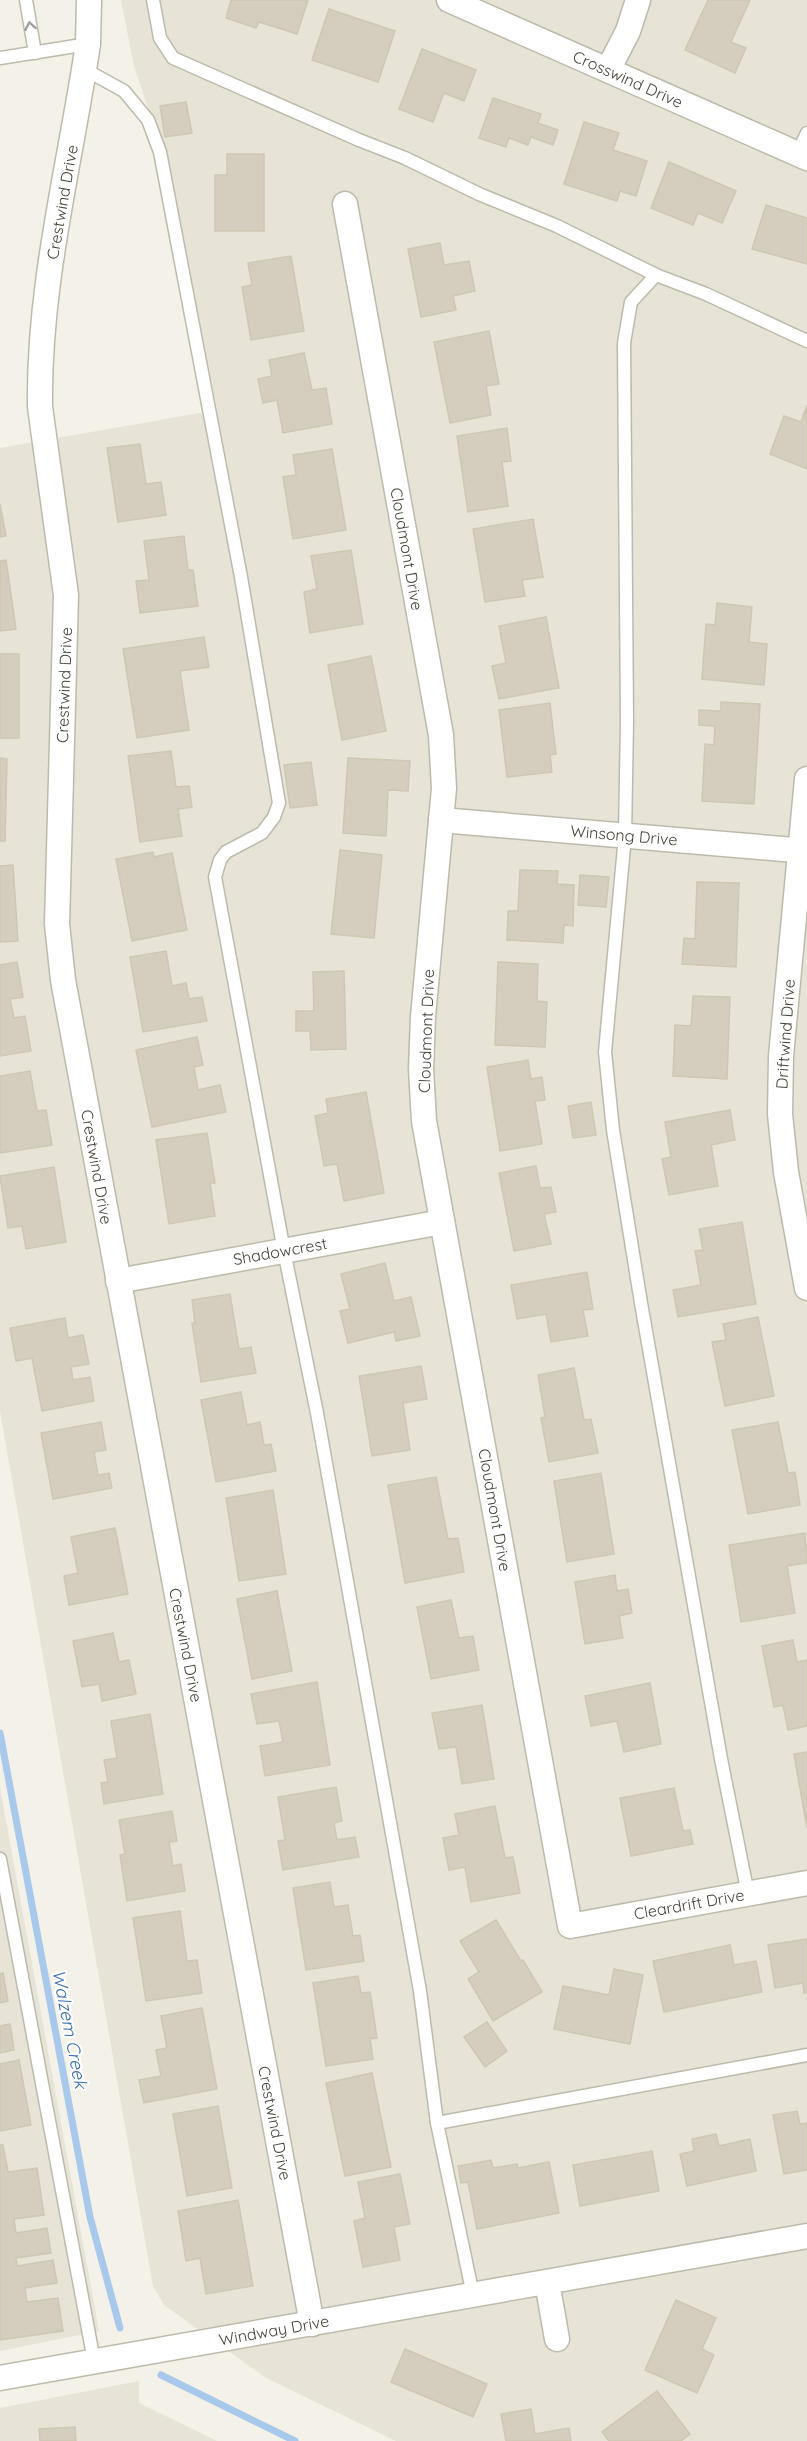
<svg xmlns="http://www.w3.org/2000/svg" width="807" height="2441" viewBox="0 0 807 2441" font-family="Quicksand,sans-serif">
<style>
.residential{fill:#e7e3d7}
.lines{fill:none;stroke-linecap:round;stroke-linejoin:round}
.stream{stroke:#a9c9ec;stroke-width:7}
.building{fill:#d4cebf;stroke:#cec7b2;stroke-width:1.5}
.service-casing{stroke:#bebaab;stroke-width:15}
.minor-casing{stroke:#bebaab;stroke-width:27}
.service{stroke:#fff;stroke-width:12}
.minor{stroke:#fff;stroke-width:24}
.oneway{stroke:#a2a09b}
.labels{text-anchor:middle;dominant-baseline:central;stroke-width:4.5;stroke-linejoin:round;paint-order:stroke}
.street-label{font-size:16px;fill:#464237;stroke:#fff}
.water-label{font-size:18px;font-style:italic;fill:#376dac;stroke:#fff}
</style>
<rect width="100%" height="100%" fill="#f3f1e8"/>
<g class="residential">
<polygon points="121,0 807,0 807,2441 396,2441 266,2378 164,2305 153,2286 0,1411 0,448 217,410 170,175 134,66"/>
<polygon points="0,1788 99,2331 0,2351"/>
<polygon points="139,2381 139,2403 217,2441 0,2441 0,2408"/>
</g>
<g class="lines">
<g class="stream">
<polyline points="0,1733 90,2217 120,2328"/>
<polyline points="161,2375 295,2441"/>
</g>
</g>
<g class="building">
<polygon points="231,0 308,0 297,34 259,22 256,28 226,18"/>
<polygon points="708,0 750,0 731,42 746,48 735,73 685,50"/>
<polygon points="329,9 395,31 378,82 312,60"/>
<polygon points="422,49 476,70 464,101 444,93 433,122 399,109"/>
<polygon points="493,98 541,114 538,123 558,130 553,145 531,137 528,145 509,138 506,147 479,138"/>
<polygon points="186,102 192,133 165,137 160,106"/>
<polygon points="584,122 619,133 613,150 647,161 636,196 620,191 617,201 564,184"/>
<polygon points="227,154 264,154 264,231 215,231 215,175 227,175"/>
<polygon points="669,162 736,191 722,223 698,213 693,225 651,208"/>
<polygon points="766,205 807,218 807,264 752,249"/>
<polygon points="440,243 444,265 469,261 475,291 453,296 456,310 421,317 408,249"/>
<polygon points="291,256 304,331 251,340 242,287 252,285 248,263"/>
<polygon points="489,331 499,384 486,386 491,415 450,423 434,342"/>
<polygon points="304,353 312,390 326,388 332,424 283,433 277,400 263,403 258,379 272,376 269,360"/>
<polygon points="807,405 807,469 770,454 784,416 801,422"/>
<polygon points="507,428 511,461 502,462 508,506 468,512 457,436"/>
<polygon points="140,444 146,484 161,482 166,515 118,522 107,448"/>
<polygon points="332,449 346,530 293,539 283,477 296,475 293,455"/>
<polygon points="0,504 6,536 0,537"/>
<polygon points="533,519 543,577 522,580 525,596 485,602 473,529"/>
<polygon points="184,536 188,570 193,570 198,606 140,613 136,581 149,580 144,541"/>
<polygon points="351,550 363,624 310,633 304,592 317,589 311,556"/>
<polygon points="6,560 16,629 0,631 0,561"/>
<polygon points="717,603 752,607 749,642 767,644 764,685 702,679 706,624 715,625"/>
<polygon points="546,617 559,688 499,699 492,666 506,663 499,626"/>
<polygon points="204,637 209,667 180,671 189,730 137,738 123,649"/>
<rect x="0" y="654" width="19" height="84"/>
<polygon points="371,656 386,731 342,740 328,665"/>
<polygon points="721,702 760,704 754,804 702,801 705,744 714,745 715,726 699,725 699,710 721,711"/>
<polygon points="550,703 556,754 550,755 552,772 507,777 499,710"/>
<polygon points="171,751 176,787 189,786 192,807 178,809 182,836 140,842 128,756"/>
<polygon points="0,758 7,759 5,841 0,841"/>
<polygon points="348,758 410,761 408,791 388,790 386,836 343,833"/>
<polygon points="311,762 317,805 290,808 284,765"/>
<polygon points="340,850 382,855 374,938 331,934"/>
<polygon points="153,852 154,857 172,853 187,930 132,941 116,859"/>
<polygon points="13,865 18,941 0,942 0,866"/>
<polygon points="520,870 558,871 557,884 574,885 573,926 564,925 563,943 507,940 508,911 518,911"/>
<polygon points="580,875 609,877 606,907 578,905"/>
<polygon points="697,882 739,883 736,967 682,964 684,938 695,939"/>
<polygon points="166,951 172,986 186,983 189,999 202,997 207,1021 143,1032 130,957"/>
<polygon points="17,962 23,997 10,999 14,1018 25,1016 31,1051 0,1056 0,965"/>
<polygon points="498,962 538,964 537,1001 547,1002 545,1047 495,1045"/>
<polygon points="344,971 346,1049 311,1050 310,1031 296,1031 296,1011 314,1011 313,972"/>
<polygon points="693,996 730,997 727,1079 673,1076 675,1025 691,1026"/>
<polygon points="197,1037 203,1065 194,1067 198,1090 220,1085 226,1112 152,1127 136,1050"/>
<polygon points="528,1060 531,1079 542,1077 545,1100 535,1101 542,1144 500,1151 487,1067"/>
<polygon points="30,1071 37,1111 46,1110 52,1145 0,1153 0,1076"/>
<polygon points="366,1092 384,1193 344,1201 337,1164 324,1166 315,1116 328,1113 326,1099"/>
<polygon points="591,1102 596,1135 573,1138 568,1106"/>
<polygon points="730,1110 735,1140 711,1145 718,1186 669,1195 662,1159 671,1157 665,1122"/>
<polygon points="207,1133 215,1183 210,1183 215,1216 169,1224 156,1140"/>
<polygon points="536,1166 540,1188 551,1187 556,1212 544,1214 551,1244 514,1251 499,1173"/>
<polygon points="54,1167 66,1242 26,1249 22,1226 8,1228 0,1176"/>
<polygon points="742,1222 756,1304 678,1317 673,1290 701,1285 695,1251 703,1250 699,1229"/>
<polygon points="385,1263 394,1301 411,1297 420,1336 396,1341 394,1332 348,1343 340,1311 350,1309 341,1274"/>
<polygon points="587,1272 593,1309 583,1310 588,1336 551,1342 546,1314 517,1319 511,1285"/>
<polygon points="230,1294 239,1349 251,1347 256,1373 201,1382 192,1323 195,1323 192,1300"/>
<polygon points="758,1317 774,1396 725,1406 712,1342 726,1340 723,1324"/>
<polygon points="65,1318 68,1338 83,1335 89,1364 71,1367 73,1380 90,1377 94,1401 42,1411 32,1358 16,1361 10,1328"/>
<polygon points="421,1366 427,1399 403,1403 410,1450 372,1456 359,1376"/>
<polygon points="574,1368 584,1420 591,1419 598,1453 549,1462 541,1418 545,1417 538,1375"/>
<polygon points="241,1392 247,1425 260,1422 264,1445 271,1444 276,1471 216,1482 201,1400"/>
<polygon points="101,1422 106,1450 94,1452 98,1475 109,1473 112,1488 53,1499 41,1433"/>
<polygon points="778,1422 788,1473 795,1472 800,1505 748,1514 732,1430"/>
<polygon points="601,1473 614,1554 567,1562 554,1481"/>
<polygon points="436,1477 448,1539 458,1538 464,1572 405,1583 388,1485"/>
<polygon points="273,1490 286,1574 239,1581 226,1498"/>
<polygon points="115,1528 128,1594 69,1605 64,1576 78,1573 71,1537"/>
<polygon points="805,1533 807,1563 787,1566 795,1613 741,1622 729,1545"/>
<polygon points="615,1575 617,1591 628,1589 632,1613 619,1616 623,1638 585,1644 575,1582"/>
<polygon points="277,1591 292,1671 252,1679 237,1599"/>
<polygon points="451,1600 459,1638 473,1636 479,1670 431,1679 417,1607"/>
<polygon points="113,1633 119,1662 129,1660 136,1694 102,1701 99,1684 82,1687 73,1641"/>
<polygon points="793,1640 797,1662 807,1660 807,1726 788,1730 783,1705 774,1707 762,1646"/>
<polygon points="317,1682 330,1765 265,1776 260,1746 283,1742 279,1721 257,1724 251,1694"/>
<polygon points="650,1683 661,1744 624,1752 617,1721 591,1726 585,1696"/>
<polygon points="482,1705 494,1779 462,1784 456,1747 439,1749 432,1713"/>
<polygon points="150,1714 163,1794 104,1804 101,1783 108,1782 104,1760 117,1758 111,1721"/>
<polygon points="807,1752 807,1828 794,1754"/>
<polygon points="336,1787 342,1821 334,1823 337,1840 355,1837 359,1857 283,1870 278,1841 285,1840 278,1797"/>
<polygon points="674,1788 683,1831 690,1830 693,1844 631,1856 620,1798"/>
<polygon points="495,1806 505,1858 513,1857 520,1893 471,1902 465,1867 449,1870 443,1838 459,1835 455,1814"/>
<polygon points="172,1811 177,1841 169,1842 173,1866 181,1864 185,1891 127,1901 120,1855 125,1854 119,1820"/>
<polygon points="330,1882 334,1907 348,1905 353,1936 360,1935 364,1961 306,1970 293,1888"/>
<polygon points="180,1911 187,1961 197,1960 202,1993 146,2001 133,1918"/>
<polygon points="496,1920 521,1961 523,1960 542,1992 493,2021 468,1979 479,1972 460,1941"/>
<polygon points="807,1939 807,1993 804,1993 803,1983 775,1988 768,1945"/>
<polygon points="730,1945 734,1965 756,1961 762,1992 664,2012 653,1961"/>
<polygon points="614,1969 643,1975 630,2044 554,2029 563,1986 609,1995"/>
<polygon points="3,1973 8,2001 0,2003 0,1974"/>
<polygon points="358,1976 361,1993 370,1992 377,2038 370,2039 373,2059 326,2066 313,1983"/>
<polygon points="202,2008 217,2089 144,2103 139,2080 161,2076 156,2050 167,2048 161,2016"/>
<polygon points="487,2022 507,2051 485,2067 464,2037"/>
<polygon points="10,2024 14,2050 0,2053 0,2026"/>
<polygon points="19,2060 31,2125 0,2131 0,2064"/>
<polygon points="372,2073 391,2167 345,2176 326,2083"/>
<polygon points="218,2106 232,2188 187,2196 173,2114"/>
<polygon points="797,2111 800,2124 807,2123 807,2170 784,2174 773,2115"/>
<polygon points="716,2134 719,2146 750,2139 756,2171 687,2186 680,2154 694,2151 692,2139"/>
<polygon points="0,2145 3,2145 8,2172 37,2168 44,2215 14,2219 16,2233 47,2228 51,2253 16,2258 17,2266 53,2260 57,2283 25,2288 27,2302 58,2298 63,2331 0,2340"/>
<polygon points="652,2151 659,2191 580,2206 573,2165"/>
<polygon points="491,2160 493,2168 517,2164 518,2168 549,2162 559,2213 477,2229 468,2182 461,2183 458,2166"/>
<polygon points="400,2174 410,2224 394,2227 400,2260 363,2267 354,2221 365,2218 358,2182"/>
<polygon points="238,2200 253,2286 206,2294 200,2258 186,2261 178,2211"/>
<polygon points="676,2300 716,2318 702,2349 714,2355 697,2393 645,2370"/>
<polygon points="405,2349 487,2384 473,2417 391,2382"/>
<polygon points="657,2391 690,2434 681,2441 609,2441 602,2432"/>
<polygon points="531,2409 535,2434 569,2428 571,2441 506,2441 501,2414"/>
<polygon points="75,2427 76,2441 40,2441 39,2429"/>
</g>
<g class="lines">
<defs>
<g id="service">
<polyline points="26,0 35,53"/>
<polyline points="153,0 160,38 173,58 359,140 405,158 479,194 557,226 656,275 706,294 807,341"/>
<polyline points="0,58 88,44"/>
<polyline points="84,69 124,91 148,120 160,152 241,577 279,803 274,817 262,833 226,852 220,860 215,877 284,1251 317,1413 420,1991 437,2123 473,2295"/>
<polyline points="797,154 807,133"/>
<polyline points="656,275 631,302 624,343 627,721 625,836 605,1052 613,1130 641,1303 721,1759 748,1894"/>
<polyline points="0,1859 94,2361"/>
<polyline points="437,2123 807,2055"/>
</g>
<g id="minor">
<path d="M89 0 88 44C70 165 38 285 40 407L66 595 57 924 63 980 312 2324"/>
<polyline points="449,0 807,158"/>
<polyline points="608,70 628,31 638,0"/>
<polyline points="345,204 441,735 444,788 423,1017 421,1069 424,1121 570,1926 807,1883"/>
<polyline points="807,779 781,1056 780,1114 786,1172 807,1288"/>
<polyline points="441,820 807,851"/>
<polyline points="118,1281 442,1222"/>
<polyline points="547,2282 557,2339"/>
<polyline points="0,2378 807,2236"/>
</g>
</defs>
<use href="#service" class="service-casing"/>
<use href="#minor" class="minor-casing"/>
<use href="#service" class="service"/>
<use href="#minor" class="minor"/>
</g>
<defs><path id="oneway-chevron" d="M-2-3.5L2.5 0L-2 3.5" fill="none" stroke-width="1.6" stroke-linecap="round" stroke-linejoin="round" transform="scale(1.5)"/></defs>
<use class="oneway" href="#oneway-chevron" transform="translate(30 26) rotate(-100)"/>
<g class="labels">
<g class="street-label">
<text transform="translate(628 79) rotate(24)">Crosswind Drive</text>
<text transform="translate(62 202) rotate(-80)">Crestwind Drive</text>
<text transform="translate(407 549) rotate(80)">Cloudmont Drive</text>
<text transform="translate(64 685) rotate(-88)">Crestwind Drive</text>
<text transform="translate(624 835) rotate(5)">Winsong Drive</text>
<text transform="translate(426 1031) rotate(-88)">Cloudmont Drive</text>
<text transform="translate(785 1034) rotate(-86)">Driftwind Drive</text>
<text transform="translate(97 1167) rotate(80)">Crestwind Drive</text>
<text transform="translate(280 1251) rotate(-10)">Shadowcrest</text>
<text transform="translate(495 1510) rotate(80)">Cloudmont Drive</text>
<text transform="translate(186 1645) rotate(79)">Crestwind Drive</text>
<text transform="translate(689 1904) rotate(-10)">Cleardrift Drive</text>
<text transform="translate(275 2123) rotate(79)">Crestwind Drive</text>
<text transform="translate(274 2330) rotate(-10)">Windway Drive</text>
</g>
<g class="water-label">
<text transform="translate(70 2029) rotate(79)">Walzem Creek</text>
</g>
</g>
</svg>
